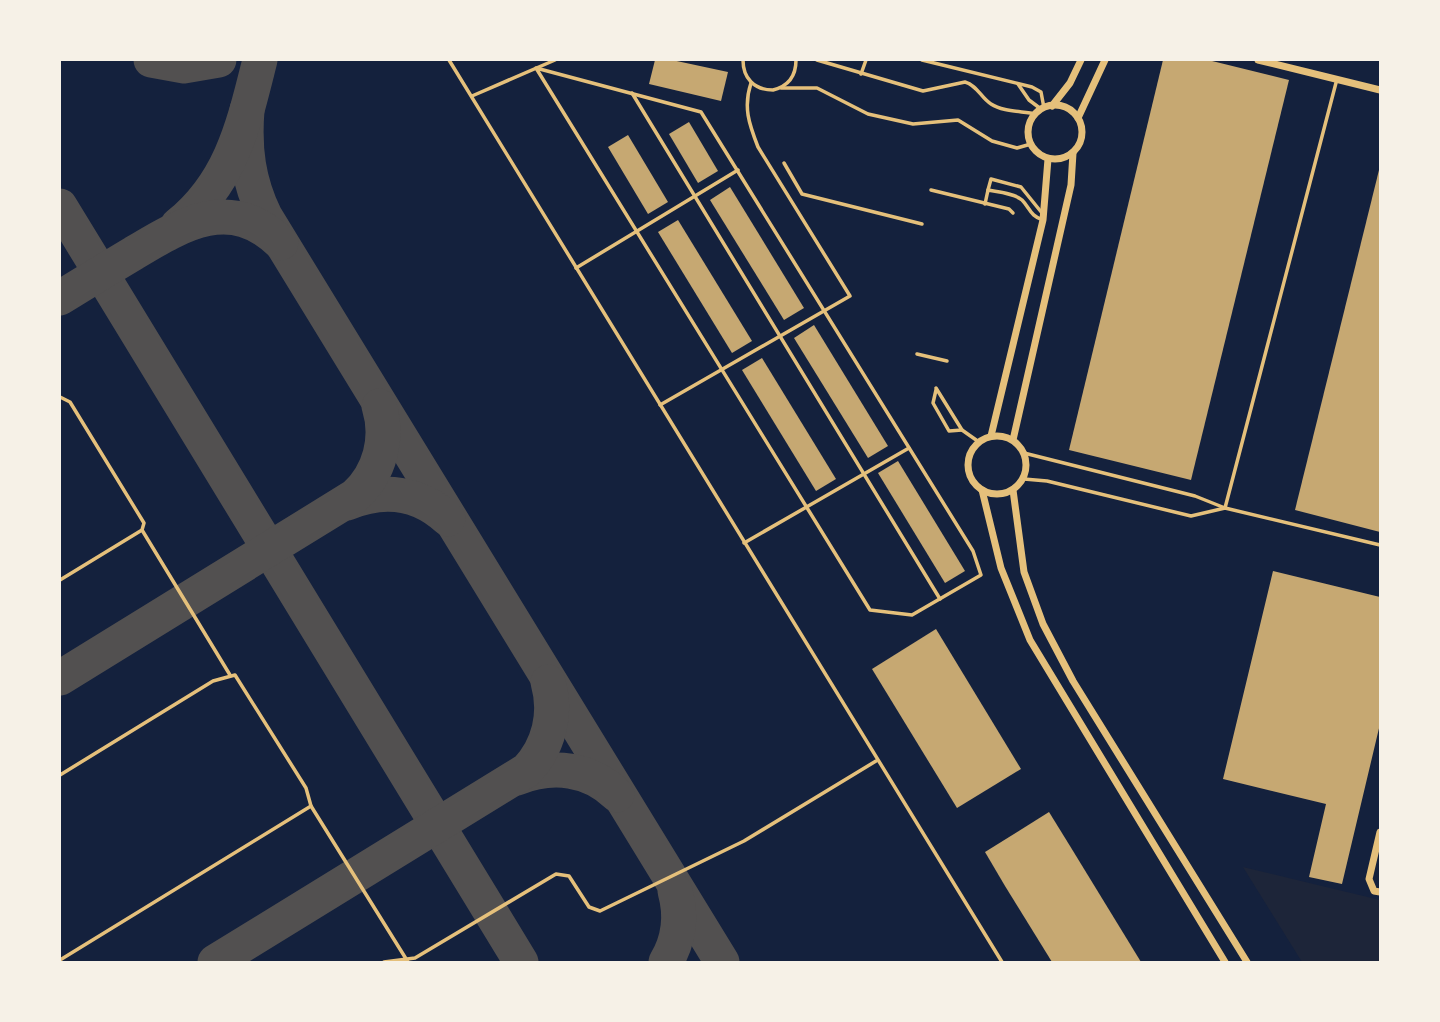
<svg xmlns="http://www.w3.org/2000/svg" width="1440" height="1022" viewBox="0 0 1440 1022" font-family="'Work Sans',sans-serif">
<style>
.green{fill:#1d2539}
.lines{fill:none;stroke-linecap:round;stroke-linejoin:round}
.taxiway{stroke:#525050;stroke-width:35}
.building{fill:#c6a872}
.service{stroke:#e5c07b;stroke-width:3.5}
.minor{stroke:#e5c07b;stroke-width:7}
</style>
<rect width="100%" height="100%" fill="#14213d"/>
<polygon class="green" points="1243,867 1380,900 1380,962 1302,962"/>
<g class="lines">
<g class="taxiway">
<polyline points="151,60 184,66 219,60"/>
<path d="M247 110C244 149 248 181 265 216L722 962"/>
<polyline points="60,206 521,962"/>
<path d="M178 225C232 182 244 123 260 60"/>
<path d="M60 298C84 283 109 268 134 253 182 224 231 194 281 243"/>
<path d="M347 503C383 488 419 492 448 519"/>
<path d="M60 678 355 496C380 473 389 438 379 406"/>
<path d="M517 778C552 764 590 768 617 795"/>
<path d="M215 962 527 770C549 746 557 714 548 682"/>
<path d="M666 962C679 940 682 916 675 891"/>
</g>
</g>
<g class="building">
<polygon points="655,60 672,60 728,72 721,101 649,84"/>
<polygon points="1163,60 1208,60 1289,80 1191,480 1069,450"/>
<polygon points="689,122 718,171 698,183 669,134"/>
<polygon points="628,135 668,202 648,214 608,147"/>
<polygon points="1380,166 1380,532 1295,510"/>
<polygon points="730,187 804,308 784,320 710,200"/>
<polygon points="678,220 752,341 732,353 658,232"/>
<polygon points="814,325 888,446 868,458 794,338"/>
<polygon points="762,358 836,479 816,491 742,370"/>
<polygon points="898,461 965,571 945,583 878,473"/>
<polygon points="1273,571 1380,597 1380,724 1342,884 1309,877 1326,804 1223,779"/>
<polygon points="936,629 1021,769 957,808 872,669"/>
<polygon points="1049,812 1070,846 1141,962 1052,962 1005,886 985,852"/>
</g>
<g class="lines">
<g class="service">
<polyline points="449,60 1002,962"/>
<path d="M743 60C743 78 754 90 773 90 789 86 796 76 796 60"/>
<path d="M817 60 923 91 965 82C977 85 981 98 991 104 1003 112 1022 111 1036 114"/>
<polyline points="922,60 1032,87 1041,92 1044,108"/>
<polygon points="536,68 701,112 973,551 981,575 912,615 870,610"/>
<polyline points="861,74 866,60"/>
<polyline points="1337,79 1225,508 1380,545"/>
<polyline points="1018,84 1029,100 1041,109"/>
<polyline points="781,88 817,88 868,114 913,124 958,120 992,141 1017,148 1031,144"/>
<polyline points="632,93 940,599"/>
<polyline points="472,96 555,60"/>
<polyline points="784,163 802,194 922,224"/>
<polyline points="931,190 1009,209 1013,213"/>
<polyline points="988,190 991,179 1021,187 1042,213"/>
<path d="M985 204 988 190C998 192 1014 193 1022 200 1030 208 1030 216 1043 220"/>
<polyline points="576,268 738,170"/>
<polyline points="917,354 947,361"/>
<polyline points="936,388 962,430 979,442"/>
<polyline points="936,390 933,403 949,431 962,430"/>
<polyline points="60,397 70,402 144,523 142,530 60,580"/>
<path d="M660 405 850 296 758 147C749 124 743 107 751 83"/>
<polyline points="1024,479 1047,481 1191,516 1225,508 1195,496 1024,453"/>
<polyline points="142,530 230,675"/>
<polyline points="744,543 909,448"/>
<polyline points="60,775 213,681 235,675 306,788 311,806 60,960"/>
<polyline points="311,806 408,962"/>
<polyline points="384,962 415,958 556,874 569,876 589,907 600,911 744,841 876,761"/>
</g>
<g class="minor">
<polyline points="1258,60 1380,90"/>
<circle cx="1055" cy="132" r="27"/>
<polyline points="1052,106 1070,83 1081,60"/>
<polyline points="1078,118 1105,60"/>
<circle cx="997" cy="465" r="29"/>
<polyline points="991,436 1043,220 1048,159"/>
<polyline points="1013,440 1071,185 1073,153"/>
<polyline points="982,490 1001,568 1030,640 1225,962"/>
<polyline points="1013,490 1024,572 1043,624 1073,681 1247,962"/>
<polyline points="1380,832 1369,879 1374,891 1380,892"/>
</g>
</g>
<rect width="1440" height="1022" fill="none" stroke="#f6f1e7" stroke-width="122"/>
</svg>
